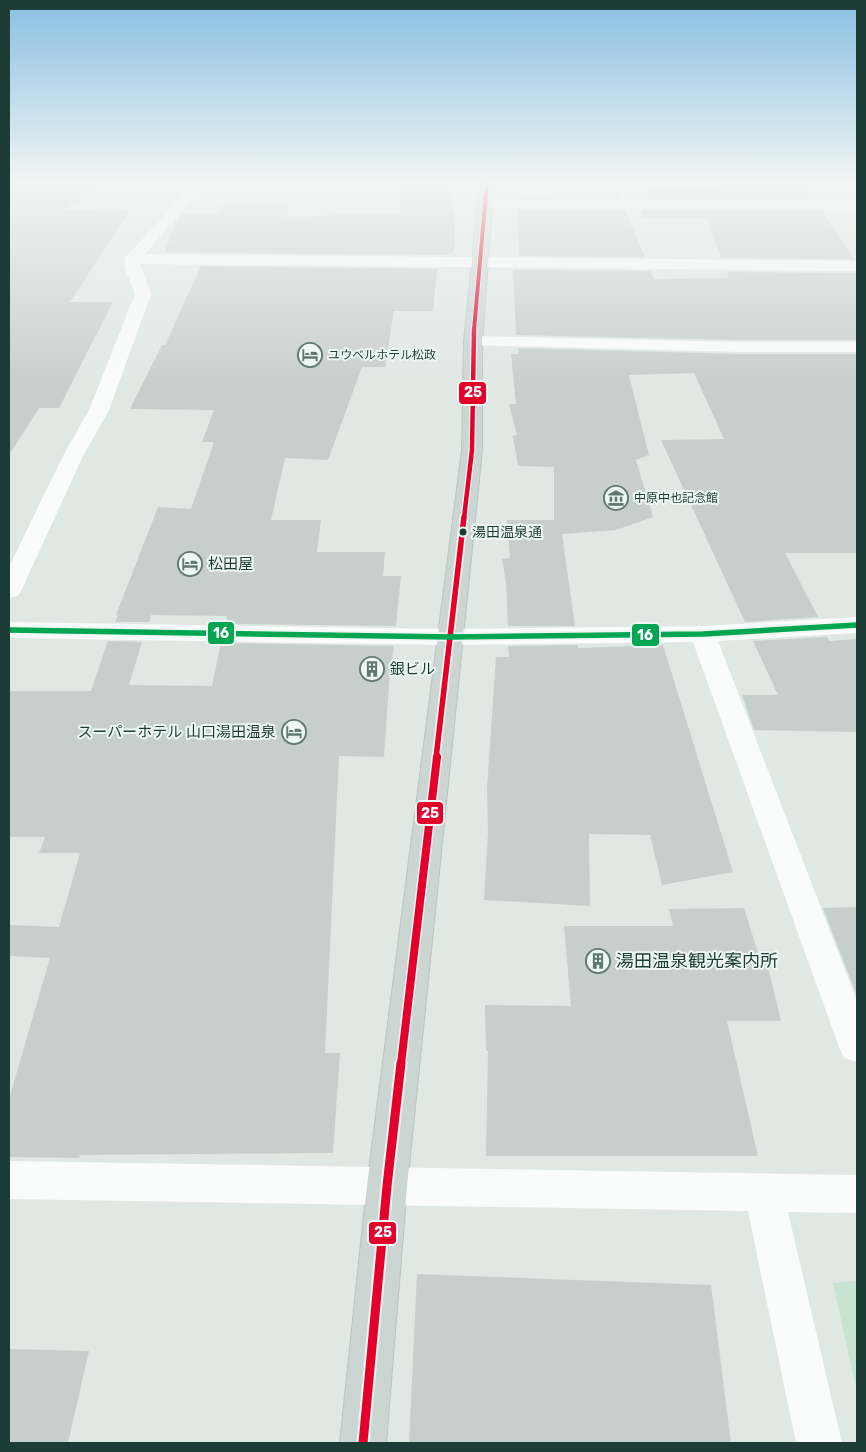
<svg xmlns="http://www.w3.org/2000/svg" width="866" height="1452" viewBox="0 0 866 1452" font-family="Rubik,'Noto Sans JP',sans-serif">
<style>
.green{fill:#c7e3d1}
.building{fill:#c7cfcc}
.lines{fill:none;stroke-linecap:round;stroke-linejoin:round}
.major-casing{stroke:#bac5c2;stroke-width:2}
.minor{fill:#fafcfb;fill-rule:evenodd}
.major{fill:#cbd5d2;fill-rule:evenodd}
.bus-1-far4-casing{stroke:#eef7f3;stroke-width:5.5}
.bus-1-far3-casing{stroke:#eef7f3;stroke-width:7}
.bus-1-far2-casing{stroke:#eef7f3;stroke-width:9}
.bus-1-far1-casing{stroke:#eef7f3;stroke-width:11}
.bus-1-casing{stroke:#eef7f3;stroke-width:13}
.bus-2-casing{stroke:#eef7f3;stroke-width:9}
.bus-1-far4{stroke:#e4002b;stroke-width:4}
.bus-1-far3{stroke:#e4002b;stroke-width:4.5}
.bus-1-far2{stroke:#e4002b;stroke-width:5.5}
.bus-1-far1{stroke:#e4002b;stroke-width:8}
.bus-1{stroke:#e4002b;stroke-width:9}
.bus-2{stroke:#00a651;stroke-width:5.5}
.bus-dot{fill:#1d3c35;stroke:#eef7f3;stroke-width:2}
.labels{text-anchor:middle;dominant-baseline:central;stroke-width:4;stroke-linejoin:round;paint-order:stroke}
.far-poi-label{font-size:12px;fill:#1d3c35;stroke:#eef7f3;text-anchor:start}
.bus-label{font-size:14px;fill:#1d3c35;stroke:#eef7f3;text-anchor:start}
.poi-label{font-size:15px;fill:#1d3c35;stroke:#eef7f3;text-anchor:start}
.near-poi-label{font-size:18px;fill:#1d3c35;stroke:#eef7f3;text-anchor:start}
.line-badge{stroke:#eef7f3;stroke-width:2}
.badge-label{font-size:14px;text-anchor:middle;font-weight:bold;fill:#fff}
</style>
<rect width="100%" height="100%" fill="#e0e8e4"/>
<polygon class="green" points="857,1281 857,1392 833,1283"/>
<g class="building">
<polygon points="9,182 115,182 62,210 129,211 70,302 113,302 59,408 39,408 9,455"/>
<polygon points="398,182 448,182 455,216 454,251 445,255 165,252 176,222 182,214 220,215 222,205 289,204 287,217 400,213"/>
<polygon points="806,184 816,199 642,199 642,189 721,189 719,185"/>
<polygon points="550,193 618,193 621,199 519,199 519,197 551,197"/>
<polygon points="518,210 625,210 645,257 519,256"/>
<polygon points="642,210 823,211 854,259 721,258 707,219 642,218"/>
<polygon points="201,266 437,269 433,311 394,311 385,367 362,367 328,460 285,458 271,520 321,520 317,552 385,552 383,576 401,576 396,626 226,624 227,616 151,615 149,622 115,622 118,615 116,615 158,507 191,509 214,442 202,442 214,410 130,409 162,345 165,345"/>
<polygon points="513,270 651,271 654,279 729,278 727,272 857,273 857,340 741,340 516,335"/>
<polygon points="518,348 741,354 857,354 857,553 785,553 818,617 745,622 661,440 724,439 694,373 629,375 649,455 636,460 653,517 616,530 562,534 575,626 508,626 506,583 502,559 510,558 507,520 554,520 554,467 518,466 513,436 517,435 509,404 516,404 511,354 519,354"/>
<polygon points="827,637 830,641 857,639 857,732 754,730 742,695 778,695 753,641"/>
<polygon points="108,641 142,642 129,685 212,686 221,643 394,646 389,684 384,757 339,756 325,1053 340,1053 333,1153 80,1155 79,1158 9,1157 9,1099 50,958 9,956 9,925 59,927 80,853 39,853 45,837 9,837 9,691 91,691"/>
<polygon points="578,645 578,648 663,645 733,872 662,885 650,835 589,834 590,906 484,900 488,833 487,788 496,657 509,657 508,646"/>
<polygon points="857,907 857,996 823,908"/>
<polygon points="744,908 759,956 765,954 781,1021 727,1021 758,1156 486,1156 488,1051 486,1051 485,1005 571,1006 564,926 673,926 669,909"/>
<polygon points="417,1274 711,1285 731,1443 409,1443"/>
<polygon points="9,1349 89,1351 68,1443 9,1443"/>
</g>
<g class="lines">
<defs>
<polygon id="major" points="480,182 494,182 482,341 482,450 407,1186 386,1443 340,1443 367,1186 462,450 464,341"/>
</defs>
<use href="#major" class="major-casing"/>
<g class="minor">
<polygon points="182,182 196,182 198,193 145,254 857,261 857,271 140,264 151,294 109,410 83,456 21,591 18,596 9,598 9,567 63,456 89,410 135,294 125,268 124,259 181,197 184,193"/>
<polygon points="485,201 857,201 857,209 480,208 478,205 480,202"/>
<polygon points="473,336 741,342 857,342 857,352 741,352 467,345 464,341 467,337"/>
<polygon points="857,617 857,633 718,641 857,1001 857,1062 844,1058 839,1047 693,642 451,645 9,638 9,622 451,629 703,626"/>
<polygon points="9,1161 857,1175 857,1213 788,1212 842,1443 796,1443 748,1211 9,1199"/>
</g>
<use href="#major" class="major"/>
<defs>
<polyline id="bus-1-far4" points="474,330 487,182"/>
<polyline id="bus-1-far3" points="464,518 472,450 474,329"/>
<polyline id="bus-1-far2" points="436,758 464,517"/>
<polyline id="bus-1-far1" points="401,1064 437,757"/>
<polyline id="bus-1" points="363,1443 387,1186 401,1063"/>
<polyline id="bus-2" points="9,630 451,637 703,634 857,625"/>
</defs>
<use href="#bus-1-far4" class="bus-1-far4-casing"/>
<use href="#bus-1-far3" class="bus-1-far3-casing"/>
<use href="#bus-1-far2" class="bus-1-far2-casing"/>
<use href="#bus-1-far1" class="bus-1-far1-casing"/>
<use href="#bus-1" class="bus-1-casing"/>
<use href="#bus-2" class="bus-2-casing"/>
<use href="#bus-1-far4" class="bus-1-far4"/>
<use href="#bus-1-far3" class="bus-1-far3"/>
<use href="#bus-1-far2" class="bus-1-far2"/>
<use href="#bus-1-far1" class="bus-1-far1"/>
<use href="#bus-1" class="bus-1"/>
<use href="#bus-2" class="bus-2"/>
</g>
<linearGradient id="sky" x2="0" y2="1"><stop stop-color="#89bfe3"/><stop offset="0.47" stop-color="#f1f5f3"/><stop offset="1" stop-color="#f1f5f3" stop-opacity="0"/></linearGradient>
<rect width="866" height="385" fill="url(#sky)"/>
<defs>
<symbol id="hotel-ring" viewBox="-11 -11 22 22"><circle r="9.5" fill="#eef7f3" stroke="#617872" stroke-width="1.5"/><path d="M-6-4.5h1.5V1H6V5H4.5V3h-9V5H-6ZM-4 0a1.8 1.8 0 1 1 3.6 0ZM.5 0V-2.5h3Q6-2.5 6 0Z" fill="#617872"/></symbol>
<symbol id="museum-ring" viewBox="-11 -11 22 22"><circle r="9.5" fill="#eef7f3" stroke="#617872" stroke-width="1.5"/><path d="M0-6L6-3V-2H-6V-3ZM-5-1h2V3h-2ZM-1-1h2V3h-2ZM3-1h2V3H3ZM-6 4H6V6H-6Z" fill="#617872"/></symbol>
<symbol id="building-ring" viewBox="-11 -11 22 22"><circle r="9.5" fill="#eef7f3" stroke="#617872" stroke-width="1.5"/><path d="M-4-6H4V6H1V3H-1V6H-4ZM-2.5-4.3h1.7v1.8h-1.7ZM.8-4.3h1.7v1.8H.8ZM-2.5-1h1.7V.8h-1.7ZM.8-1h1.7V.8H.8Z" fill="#617872"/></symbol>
</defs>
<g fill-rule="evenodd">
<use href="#hotel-ring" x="296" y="341" width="28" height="28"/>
<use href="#museum-ring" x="602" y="484" width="28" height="28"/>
<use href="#hotel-ring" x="176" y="550" width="28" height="28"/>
<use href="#building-ring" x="358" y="655" width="28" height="28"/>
<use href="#hotel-ring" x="280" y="718" width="28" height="28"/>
<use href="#building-ring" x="584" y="947" width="28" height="28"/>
</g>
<circle class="bus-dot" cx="463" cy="532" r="4.5"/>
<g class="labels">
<g class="far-poi-label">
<text x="328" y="355">ユウベルホテル松政</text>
<text x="634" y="498">中原中也記念館</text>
</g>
<g class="bus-label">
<text x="472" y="532">湯田温泉通</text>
</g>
<g class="poi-label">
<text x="208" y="564">松田屋</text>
<text x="390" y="669">銀ビル</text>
<text x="276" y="732" text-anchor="end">スーパーホテル 山口湯田温泉</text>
</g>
<g class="near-poi-label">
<text x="616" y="961">湯田温泉観光案内所</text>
</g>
</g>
<g class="line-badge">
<rect x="458" y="381" width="29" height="24" rx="5" fill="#e4002b"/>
<rect x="207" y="621" width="28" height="24" rx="5" fill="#00a651"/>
<rect x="631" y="623" width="29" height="24" rx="5" fill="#00a651"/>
<rect x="416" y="801" width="28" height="24" rx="5" fill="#e4002b"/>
<rect x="368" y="1221" width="29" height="24" rx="5" fill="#e4002b"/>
</g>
<g class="badge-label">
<text x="473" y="397">25</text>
<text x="221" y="638">16</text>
<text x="645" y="640">16</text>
<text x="430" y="818">25</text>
<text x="383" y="1237">25</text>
</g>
<rect width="866" height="1452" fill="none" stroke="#1d3c35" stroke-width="20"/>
</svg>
